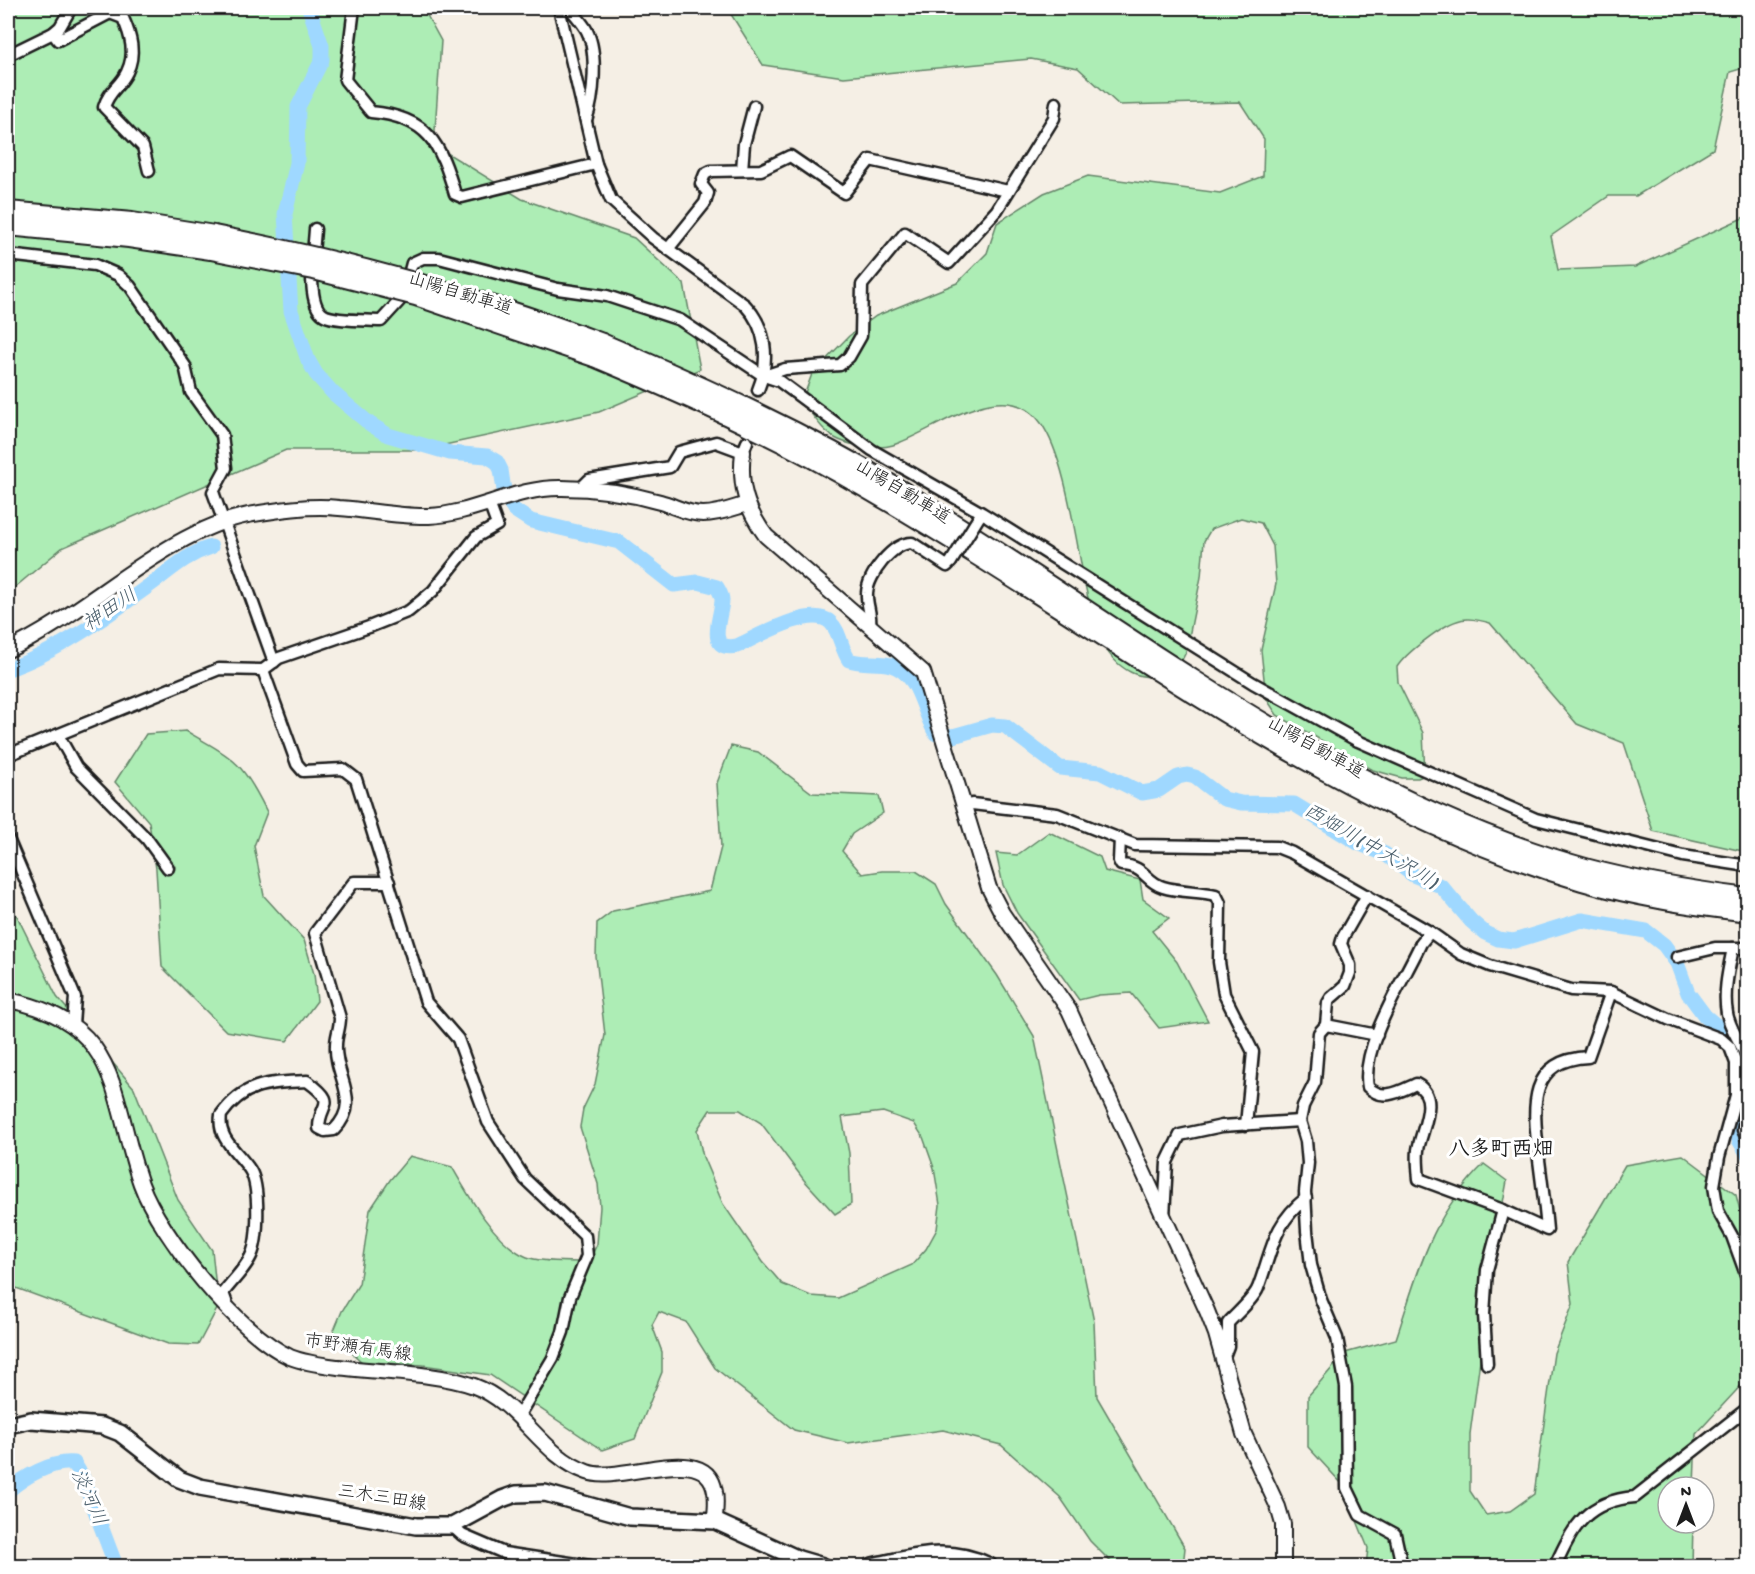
<svg xmlns="http://www.w3.org/2000/svg" width="1755" height="1574" viewBox="0 0 1755 1574" font-family="'Gochi Hand','Klee One',sans-serif">
<style>
.green{fill:#adedb5;stroke:#648468;stroke-width:1.5;fill-rule:evenodd}
.lines{fill:none;stroke-linecap:round;stroke-linejoin:round}
.river{stroke:#9fd8ff;stroke-width:15}
.street-tunnel{stroke:#d4cfc7;stroke-width:10;stroke-dasharray:10 5;stroke-linecap:butt}
.street-casing{stroke:#1c1c1c;stroke-width:15}
.secondary-casing{stroke:#1c1c1c;stroke-width:18}
.primary-casing{stroke:#1c1c1c;stroke-width:20}
.highway-casing{stroke:#1c1c1c;stroke-width:22}
.street{stroke:#fff;stroke-width:10}
.secondary{stroke:#fff;stroke-width:14}
.primary{stroke:#fff;stroke-width:15}
.highway{stroke:#fff;stroke-width:18}
.street-bridge-casing{stroke:#1c1c1c;stroke-width:15;stroke-linecap:butt}
.highway-bridge-casing{stroke:#1c1c1c;stroke-width:22;stroke-linecap:butt}
.street-bridge{stroke:#fff;stroke-width:10}
.highway-bridge{stroke:#fff;stroke-width:18}
.labels{text-anchor:middle;dominant-baseline:central;stroke-width:6;stroke-linejoin:round;paint-order:stroke}
.street-label{font-size:18px;fill:#1c1c1c;stroke:#fff}
.water-label{font-size:20px;font-style:italic;fill:#4a5e6b;stroke:#fff}
.quarter-label{font-size:21px;font-weight:bold;fill:#1c1c1c;stroke:#fff}
</style>
<rect width="100%" height="100%" fill="#f5efe5"/>
<filter id="ink" filterUnits="userSpaceOnUse"><feTurbulence type="fractalNoise" baseFrequency=".0167" numOctaves="2"/><feDisplacementMap in="SourceGraphic" scale="12" xChannelSelector="R" yChannelSelector="G"/><feConvolveMatrix kernelMatrix="1 2 1 2 8 2 1 2 1" color-interpolation-filters="sRGB"/></filter>
<g filter="url(#ink)">
<g class="green">
<polygon points="8,8 423,8 441,41 434,145 522,199 634,238 684,284 700,369 599,412 421,450 286,450 62,548 8,593"/>
<path d="M727 8H1747V67L1730 72 1713 149 1636 196H1609L1551 236 1558 270 1635 267 1747 216V852L1653 831 1624 743 1577 724 1490 623C1479 620 1467 617 1457 621 1441 626 1406 653 1397 667L1398 682 1423 733 1425 775 1418 778H1402L1373 770 1277 715 1266 698 1261 650 1276 584 1273 546 1261 523 1241 518 1211 529 1204 541 1201 577 1186 652 1176 672C1140 685 1117 671 1099 638 1093 627 1091 610 1088 598 1077 552 1067 459 1041 423 1005 372 934 432 893 445 880 449 852 446 839 440 823 433 813 415 802 401L812 374 849 336 876 316 957 283 987 253 997 223 1044 193 1088 176 1220 193 1263 176 1264 139 1240 102 1119 105 1078 68 1031 59 844 77 763 65Z"/>
<path d="M186 731C235 759 242 761 267 812L254 846 264 896 304 940 314 974 317 1001 287 1041 226 1031 162 967 156 869 149 822 115 782 146 734Z"/>
<path d="M731 746 758 752 812 793 879 796 883 813 852 834 842 851 862 874 882 871H916L936 884 946 904 997 975 1034 1036 1094 1322 1097 1397 1185 1548 1183 1566H1115L1090 1541 1060 1497 1001 1445 943 1430 848 1443 794 1430 715 1368 686 1322 659 1312 652 1325 662 1352V1372L635 1439 602 1450 490 1375 423 1365 362 1362 332 1335 342 1311 359 1284 370 1210 390 1180 410 1156 452 1167C468 1195 496 1245 527 1257 543 1263 567 1261 584 1262L591 1257 597 1244 600 1207 598 1184 580 1127 583 1109 595 1084 605 1035 596 957 597 923 613 911 710 891 721 847 717 783ZM710 1110H740L761 1123 804 1180 835 1214 851 1204 849 1153 842 1117 883 1112 914 1123 923 1137 934 1168 940 1205 937 1229 926 1249 912 1265 838 1298 811 1296 782 1284 763 1262 723 1204 703 1157 697 1130Z"/>
<polygon points="1049,832 1100,857 1105,871 1140,880 1143,899 1169,918 1152,931 1177,962 1208,1021 1159,1028 1131,993 1099,995 1079,1000 1017,913 1003,885 996,853 1017,855"/>
<polygon points="8,908 17,916 57,997 134,1088 178,1200 212,1250 218,1307 198,1345 168,1344 8,1285"/>
<path d="M1683 1155 1736 1195 1747 1237V1379L1696 1434 1694 1487H1668V1523H1693L1692 1566H1366L1368 1548 1342 1484 1308 1447V1396L1345 1353 1396 1339C1419 1270 1430 1217 1484 1164L1507 1181 1497 1235 1470 1434V1491L1486 1515 1510 1511 1534 1494 1554 1353 1573 1304 1568 1262 1625 1165Z"/>
</g>
<g class="lines">
<g class="river">
<path d="M309 8 322 46V60L298 107 297 163 285 214 291 311 308 360 316 374 333 393 370 424 388 435 450 453 487 456 497 462 501 470 505 497 514 510 531 521 619 542 674 585 698 582 717 587C719 591 722 595 722 600 722 616 704 652 737 646 757 637 811 605 830 622 840 631 841 649 849 660 863 665 877 661 891 665 921 674 922 712 936 734L953 736 992 725 1005 726 1060 768 1100 772 1142 793 1159 790 1178 777 1187 775 1195 777 1224 799 1241 803 1294 804 1358 843 1385 854 1413 875 1441 886 1471 921 1485 933 1498 939 1514 941 1582 920 1646 931 1664 945 1677 963 1688 993 1705 1016 1734 1040 1737 1049 1742 1093 1739 1140 1748 1155"/>
<path d="M8 669C53 655 111 613 150 585 171 570 185 555 211 547"/>
<path d="M8 1491C24 1477 51 1461 74 1463L82 1476 116 1566"/>
</g>
<polyline class="street-tunnel" points="747,442 758,390"/>
<defs>
<g id="street">
<path d="M354 8 345 80 371 112C428 117 440 143 455 194L462 197 596 164"/>
<path d="M559 8 596 164 611 200 653 238 745 305C767 328 770 361 758 390"/>
<path d="M570 8C575 15 583 23 587 31 598 53 594 98 586 120"/>
<path d="M53 33 58 40 110 13 123 18C131 36 136 54 127 72 120 87 109 90 104 107L143 147 149 171"/>
<polyline points="8,55 53,33 60,27 71,8"/>
<polyline points="742,170 744,144 754,106"/>
<path d="M315 229C314 249 305 304 324 315 334 321 367 320 381 321L403 297 412 263 423 258H439L558 289 607 296 680 320 764 376 779 381 872 450 982 513 1253 683 1358 741 1536 819 1683 856 1748 866"/>
<polyline points="668,249 705,203 708,193 701,184 705,174 711,171 761,170 790,156 844,193 870,160 1008,191"/>
<polyline points="8,255 95,265 118,275 130,286 185,366 191,392 222,435 226,468 213,492 274,662"/>
<polyline points="764,376 785,369 840,365 849,357 861,336 862,285 905,233 949,263 997,210 1054,118 1056,103"/>
<polyline points="581,488 589,480 670,467 679,452 716,442 743,452 747,442"/>
<path d="M870 626C872 614 866 604 867 593 868 575 892 543 912 543L947 566 951 562"/>
<polyline points="263,670 297,764 303,771 343,769 356,779 426,1002 458,1039 488,1122 525,1179 585,1236 587,1256 570,1297 563,1332 553,1358 519,1415"/>
<polyline points="58,735 76,767 147,839 168,868"/>
<polyline points="8,755 219,669 263,670 279,658 369,627 409,611 433,591 476,537 497,525 489,503"/>
<polyline points="964,807 972,804 1057,814 1135,845 1277,847 1292,853 1430,932 1461,954 1490,966 1571,990 1611,992 1668,1019 1721,1039 1730,1047 1736,1063 1736,1095 1719,1157 1714,1186 1718,1211 1732,1236 1748,1280"/>
<path d="M1120 838 1119 861 1121 865C1146 866 1144 881 1163 887 1179 892 1199 891 1216 895L1220 903 1219 962 1224 994 1253 1052 1246 1125"/>
<polyline points="8,839 75,997 73,1025"/>
<polyline points="1367,895 1343,937 1341,944 1350,965 1350,973 1345,986 1331,998 1328,1003 1326,1025 1319,1033 1315,1082 1303,1106 1300,1121 1306,1141 1308,1163 1305,1192 1307,1231 1311,1265 1321,1300 1337,1338 1346,1387 1347,1488 1360,1515 1395,1534 1402,1566"/>
<path d="M1430 932 1421 943C1404 980 1360 1047 1368 1087 1383 1102 1400 1091 1416 1084 1441 1097 1421 1130 1418 1150 1417 1159 1418 1169 1419 1179L1503 1210 1547 1230C1545 1206 1542 1183 1539 1160 1534 1113 1524 1060 1588 1057L1611 992"/>
<path d="M1733 948C1729 968 1723 992 1727 1013 1730 1033 1747 1047 1748 1069"/>
<polyline points="1677,957 1715,948 1748,948"/>
<polyline points="1326,1025 1377,1035"/>
<polyline points="1748,1105 1743,1130 1748,1141"/>
<polyline points="1164,1217 1167,1162 1180,1135 1222,1126 1300,1121"/>
<path d="M227 1304 223 1293C232 1281 245 1269 251 1256 259 1239 260 1186 250 1170 238 1151 217 1140 221 1115 246 1081 270 1083 307 1081 340 1105 319 1102 319 1128L325 1131 334 1130C363 1101 334 1077 336 1045 336 1036 340 1028 340 1018L315 933 354 882H389"/>
<path d="M1223 1359 1228 1346V1323C1237 1313 1253 1300 1258 1288 1272 1252 1272 1225 1306 1198"/>
<polyline points="1487,1364 1484,1314 1487,1270 1503,1210"/>
<polyline points="452,1526 462,1535 504,1553 590,1566"/>
<path d="M1555 1566C1573 1526 1587 1501 1635 1497L1748 1408"/>
</g>
<g id="secondary">
<path d="M743 452C739 485 746 509 766 536L923 672 989 888 1002 913 1069 1010 1207 1311 1216 1334 1244 1434 1278 1507 1283 1524V1566"/>
<path d="M8 650C87 614 164 532 248 515 277 510 309 505 339 508 369 510 399 517 429 516 475 514 515 487 562 488 595 488 628 493 660 502 675 506 687 514 703 514 719 514 733 508 747 504"/>
<path d="M8 1000C122 1022 110 1095 141 1184 160 1236 239 1334 290 1357 305 1363 322 1365 338 1367 377 1372 439 1373 474 1386 521 1403 541 1456 587 1472 622 1485 707 1439 715 1492 717 1501 715 1512 715 1521"/>
</g>
<g id="primary">
<polyline points="8,1425 31,1420 102,1426 120,1433 179,1479 200,1487 416,1526 452,1526 502,1499 516,1494 545,1493 630,1517 715,1521 799,1559 823,1566"/>
<path d="M872 1566C914 1558 948 1546 989 1566"/>
</g>
<g id="highway">
<polyline points="8,211 132,222 214,235"/>
<polyline points="8,226 129,238 211,250"/>
<path d="M602 343C705 387 806 433 902 491 1124 626 1334 799 1589 869 1641 883 1694 891 1748 898"/>
<path d="M594 357C649 380 705 404 759 431 833 467 904 510 973 553 1172 677 1355 813 1582 881 1636 897 1692 905 1748 912"/>
</g>
</defs>
<use href="#street" class="street-casing"/>
<use href="#secondary" class="secondary-casing"/>
<use href="#primary" class="primary-casing"/>
<use href="#highway" class="highway-casing"/>
<use href="#street" class="street"/>
<use href="#secondary" class="secondary"/>
<use href="#primary" class="primary"/>
<use href="#highway" class="highway"/>
<defs>
<polyline id="street-bridge" points="951,562 979,517"/>
<g id="highway-bridge">
<path d="M214 235C346 261 475 295 602 343"/>
<polyline points="211,250 314,270 416,296 594,357"/>
</g>
</defs>
<use href="#street-bridge" class="street-bridge-casing"/>
<use href="#highway-bridge" class="highway-bridge-casing"/>
<use href="#street-bridge" class="street-bridge"/>
<use href="#highway-bridge" class="highway-bridge"/>
</g>
</g>
<g class="labels">
<g class="street-label">
<text transform="translate(460 295) rotate(17)">山陽自動車道</text>
<text transform="translate(902 493) rotate(31)">山陽自動車道</text>
<text transform="translate(1315 749) rotate(29)">山陽自動車道</text>
<text transform="translate(358 1349) rotate(8)">市野瀬有馬線</text>
<text transform="translate(382 1499) rotate(9)">三木三田線</text>
</g>
<g class="water-label">
<text transform="translate(111 611) rotate(-34)">神田川</text>
<text transform="translate(1370 848) rotate(30)">西畑川(中大沢川)</text>
<text transform="translate(87 1498) rotate(66)">淡河川</text>
</g>
<g class="quarter-label">
<text x="1501" y="1151">八多町西畑</text>
</g>
</g>
<rect width="1755" height="1574" fill="none" stroke="#fff" stroke-width="30"/>
<rect x="15" y="15" width="1725" height="1544" fill="none" stroke="#1c1c1c" stroke-width="2" filter="url(#ink)"/>
<g transform="translate(1686 1505)"><circle r="28" fill="#ffffff" stroke="#a4a4a4" stroke-width="1.5"/>
<path d="M0-4.5L10 22L0 15L-10 22Z" fill="#1c1c1c"/>
<text y="-9" font-size="16" font-weight="bold" text-anchor="middle" fill="#1c1c1c">N</text>
</g>
</svg>
